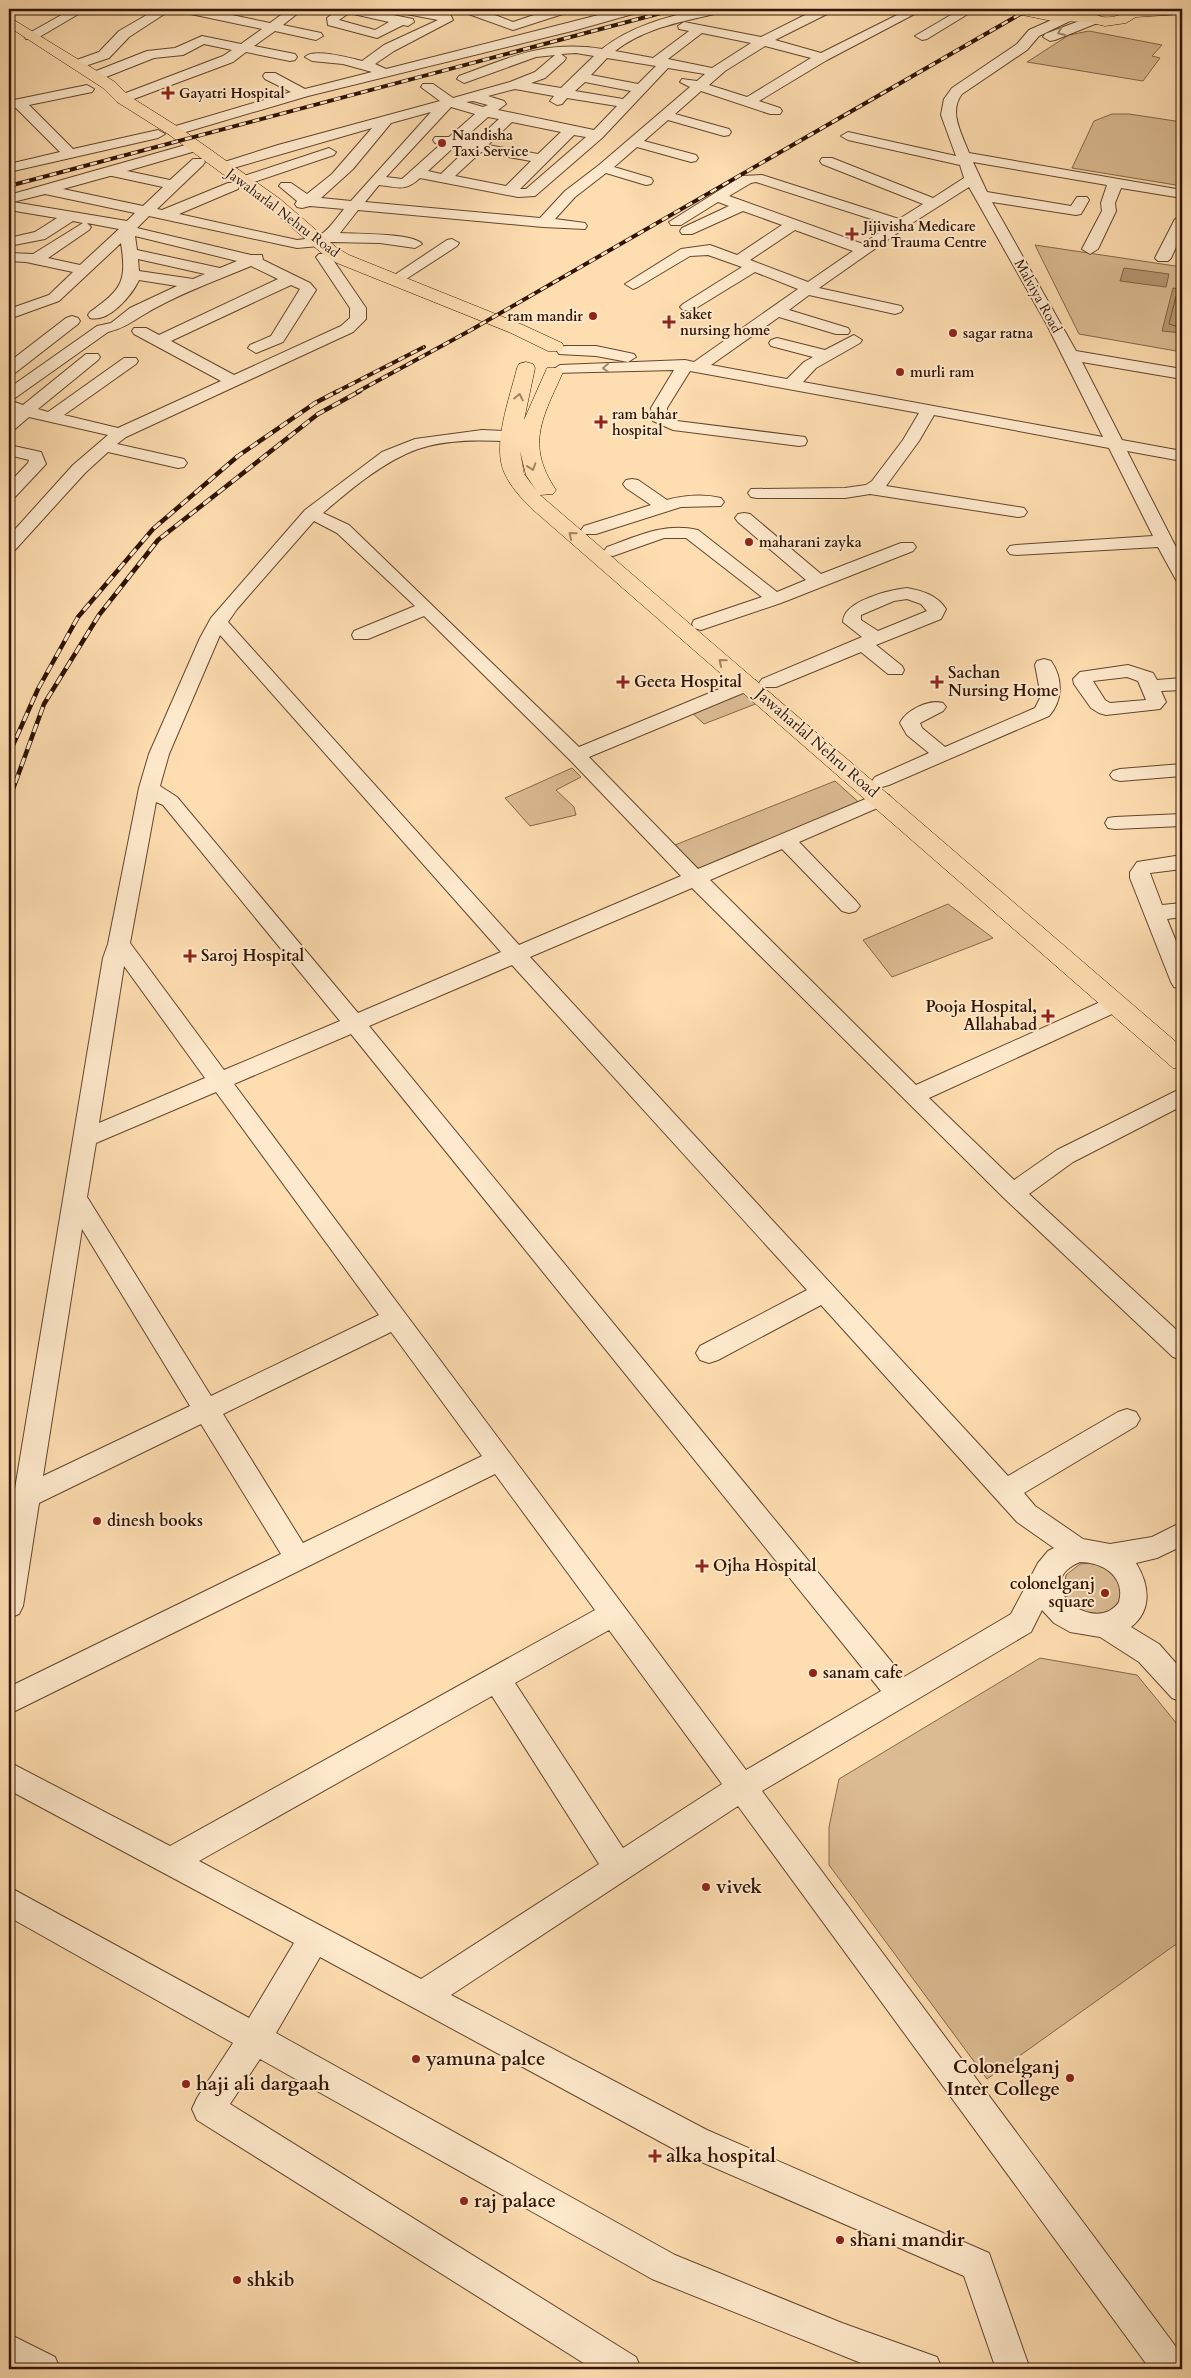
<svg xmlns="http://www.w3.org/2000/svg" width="1191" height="2378" viewBox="0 0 1191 2378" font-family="Cardo,serif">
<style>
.green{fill:#dbbb92;stroke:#86684a}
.water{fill:#b89974;stroke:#826446}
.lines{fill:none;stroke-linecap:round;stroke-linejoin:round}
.shore{stroke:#74563a;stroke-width:1}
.minor-casing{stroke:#64462d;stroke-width:2}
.major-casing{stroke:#301401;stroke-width:1}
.highway-casing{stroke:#301401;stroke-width:1}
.minor{fill:#fee9cc;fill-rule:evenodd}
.major{fill:#feddb0;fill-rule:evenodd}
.highway{fill:#feddb0;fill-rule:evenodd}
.rail-far1-casing{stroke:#301401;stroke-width:4}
.rail-casing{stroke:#301401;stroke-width:4.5}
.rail-far1{stroke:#fee9cc;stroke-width:2.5;stroke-dasharray:7;stroke-linecap:butt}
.rail{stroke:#fee9cc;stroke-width:3;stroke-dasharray:9;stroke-linecap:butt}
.oneway{stroke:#a18971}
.oneway2{stroke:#a18361}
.poi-dot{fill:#8f2418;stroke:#fee9cc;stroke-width:2}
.labels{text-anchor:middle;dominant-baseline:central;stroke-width:4;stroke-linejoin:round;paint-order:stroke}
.far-poi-label{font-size:14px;font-weight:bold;fill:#301401;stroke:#fee9cc;text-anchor:start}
.far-street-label{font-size:14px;fill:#301401;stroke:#fee9cc}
.poi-label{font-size:16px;font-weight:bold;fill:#301401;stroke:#fee9cc;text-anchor:start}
.street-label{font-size:16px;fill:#301401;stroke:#fee9cc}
.near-poi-label{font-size:19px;font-weight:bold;fill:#301401;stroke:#fee9cc;text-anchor:start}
</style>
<rect width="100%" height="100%" fill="#feddb0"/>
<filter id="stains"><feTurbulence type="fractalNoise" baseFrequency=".004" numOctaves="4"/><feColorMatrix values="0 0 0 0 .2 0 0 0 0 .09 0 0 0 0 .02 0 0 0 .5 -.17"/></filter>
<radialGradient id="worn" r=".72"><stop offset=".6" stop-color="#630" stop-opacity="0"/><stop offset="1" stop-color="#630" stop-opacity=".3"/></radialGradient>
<g class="green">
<polygon points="1089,31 1162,45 1152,56 1160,58 1143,81 1027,62 1069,35"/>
<polygon points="1112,114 1129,114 1182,122 1182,186 1072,168 1094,121"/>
<polygon points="1035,245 1182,267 1182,352 1079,334"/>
<polygon points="743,689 758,703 704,724 689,710"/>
<polygon points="572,768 581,777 556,790 574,807 576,815 530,826 505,798"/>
<polygon points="835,781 863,806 703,873 675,845"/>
<polygon points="948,904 993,938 892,977 863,940"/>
<path d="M1090 1563 1110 1568 1123 1582 1120 1607C1097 1618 1075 1617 1064 1591L1066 1575 1080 1564Z"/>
<polygon points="1040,1658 1137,1675 1182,1730 1182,1940 987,2079 829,1865 829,1827 839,1779"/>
</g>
<g class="water">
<polygon points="1124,268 1169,274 1166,287 1120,281"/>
<polygon points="1173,288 1182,290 1182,333 1162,331"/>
</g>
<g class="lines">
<polyline class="shore" points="1182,294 1176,296 1169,324 1182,328"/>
<defs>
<g id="minor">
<polygon points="72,9 87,9 36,39 26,39 24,36"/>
<polygon points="157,9 172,9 129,37 109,58 76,69 69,65 71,62 99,52 119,31"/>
<polygon points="180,9 203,9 270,23 289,9 303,9 283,25 321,33 323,36 316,40 275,31 254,46 295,54 297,57 295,60 290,61 246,52 233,62 123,103 118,102 116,99 118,96 223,56 232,50 204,44 183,55 154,58 101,79 91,79 89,76 91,73 147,51 175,48 202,36 241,44 262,29 186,13"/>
<path d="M339 9H363L413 19 414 22 408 26 403 25 377 38 328 25 327 18ZM349 13 389 22 375 30 339 20Z"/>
<path d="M395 9C414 9 431 10 450 14L453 20 394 51 375 64 386 69 622 9H641L640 12 576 30 308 96 179 134H169L167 131 169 128 291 92 265 79 263 76 265 73H275L305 89 372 72 343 64 312 61 305 57C314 48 350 58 362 61L384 45 438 20 396 12Z"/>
<polygon points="462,9 479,9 513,22 552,9 570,9 569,12 513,30 463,12"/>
<path d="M702 9H724L723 12C685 21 646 27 615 51L653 58 689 31 679 29 678 26 684 22 761 37 817 9H832L831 12 775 40 821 53 909 9H924L827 60 759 101 780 108 782 111 780 114H770L701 91 675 114 729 129 731 132 729 135 724 136 668 120 644 141 696 155 698 158 696 161 691 162 637 147 614 167 651 178 653 181 651 184 646 185 606 173 575 197 555 219 585 223 587 226 585 229 543 227 358 210 340 233C355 234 414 233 422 244L415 248 380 243 331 242 319 246 297 248 149 216 137 228 251 255H262L263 260 310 283 316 290 283 342 256 353 248 348 250 345 271 336 300 289 291 285 171 341 234 375 341 326 350 318V308L316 257 319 254H329L366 308V319L353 332 126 437 117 444 184 459 187 463 184 467 178 468 108 452 85 473 15 550 9 551V536L73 465 108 435 29 417 15 429 9 430V417L14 413 9 411V400L23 405 86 354H98L100 357 98 360 38 409 48 412 124 358H136L138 361 136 364 64 415 118 428 221 381 134 334 132 331 134 328H146L159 335 278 279 251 266C220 279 189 290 159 306 142 314 127 328 108 332L15 398 9 400V388L97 326 111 323 130 308 177 286 139 280C132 295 109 323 90 318L88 315 90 312C122 289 127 282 121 243L59 301 9 319V309L49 295 73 272 26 262 9 261V253L33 254 83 223 73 221 45 239 9 246V238L35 232 57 218 9 210V195L189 144H199L201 147 199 150 127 171 170 180 193 159H203L205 162 203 165 157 209 162 210 228 183H237L238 178 329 148 336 152 334 155 248 184H239L238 189 179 214 297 240C326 237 326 231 344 209L310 206 302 208 297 207 295 204 297 201 279 186 281 183H291L307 194 332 174 372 128 223 171 216 167 218 164 278 145 440 101 421 87 423 84H433L453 98 510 82 535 72 555 55 536 57 464 83 457 79 459 76C511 57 545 40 602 49 631 26 666 17 702 9ZM702 33 751 43 712 68 668 59ZM765 46 811 58 747 97 709 85 725 71ZM576 53 594 56 561 88 531 83 545 78 564 61 566 58 561 54ZM607 58 656 66 638 84 591 75ZM668 68 705 74 697 81 682 79 680 82 690 87 599 165 565 191 540 218 365 202 379 185C398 187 405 192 420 178L518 197 535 196 602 138ZM585 82 631 91 623 99 575 91ZM515 89 554 96 550 101 557 105 562 104 567 98 617 106 594 130 498 110 506 104 504 101 488 96ZM473 101 488 105 483 107 466 102ZM451 107 475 114 449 137H435L433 140 435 143 441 144 402 179 386 177ZM431 112 351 201 321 198 353 169 391 123ZM488 117 499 119 474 142 462 140ZM512 122 561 132 538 154 488 145ZM574 135 586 137 526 189H520ZM454 147 467 149 441 174 428 171ZM481 152 531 161 506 186 455 176ZM110 176H112L163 187 143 206 63 189ZM45 194 135 213 127 221 13 202ZM87 223 119 229 80 265 48 258 89 230 91 227ZM135 236 237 261 220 268 137 250ZM138 259 205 274 193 279 139 271Z"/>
<polygon points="961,9 976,9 927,39 922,40 915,36"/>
<path d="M1065 14 1070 15 1071 18 1070 21 1039 36 1027 50 962 94C948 112 962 134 969 153L1182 190V198L1121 188 1115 203 1116 211 1098 249 1090 254 1082 249 1102 211 1101 203 1107 185 973 162 987 192 1071 206 1077 197H1087L1089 200 1081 214 1076 215 992 202 1076 351 1182 369V379L1082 362 1122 440 1182 451V461L1127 451 1182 559V581L1176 580 1158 547 1016 555 1010 554 1007 550 1010 546 1016 545 1153 536 1109 448 934 415 919 441 886 486 1018 507 1024 508 1027 512 1024 516 1018 517 870 494 845 498H757L751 497 748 493 751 489 845 488 866 485 872 481 903 440 919 413 690 371 667 408V415L677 421 805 437 807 441 805 445 799 446 673 430 653 421 651 408 674 370 554 373 552 370 560 365 685 360 694 362 798 289 755 272 693 310H683L680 307 683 304 742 267 708 255 690 256 638 287 633 289 625 284 681 249 710 245 737 255 782 225 743 211 692 234H682L680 231 682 228 729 206 718 202 681 225H671L669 222 742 176 762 175 899 219 923 204 822 164 820 161 822 158H832L933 198 964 178 960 165 848 140 841 136 848 132 956 156 941 115 944 99 952 88 1017 44 1029 30ZM756 182 890 225 863 244 729 196 751 183ZM969 187 1047 325 1103 437 803 382 816 368 860 343 862 340 854 335 825 350 777 338 771 340 769 343 771 346 813 357 804 362 787 379 711 365 779 317 836 334H848L850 331 848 328 789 310 809 295 895 314 901 312 903 309 901 306 819 288 906 227ZM795 230 853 251 808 282 750 260Z"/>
<polygon points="1095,15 1100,16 1101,19 1100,22 1055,40 1050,41 1043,37 1045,34"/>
<polygon points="87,85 94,89 92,92 29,105 73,149 158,130 165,134 158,138 9,172 9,164 60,152 16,108 9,109 9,101"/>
<polygon points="1182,215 1182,234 1171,258 1168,261 1158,261 1155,258 1175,219"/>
<polygon points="452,239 459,243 457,246 400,283 390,283 387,280 447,240"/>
<polygon points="72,316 78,318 80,321 78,324 15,373 9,375 9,362 66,318"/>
<polygon points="565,346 596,346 634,354 636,357 628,362 596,356 559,354 557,351 559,348"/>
<path d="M482 430 529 432 535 433 537 437 535 441 529 442C493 441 453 437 418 449 384 461 351 489 323 513L349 525 579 747 741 680H755L758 684 755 688 589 757 698 869 875 795 882 793 889 795 892 799 889 803 799 842 856 901 860 906 856 911 849 913 842 911 782 849 710 880 916 1085 1107 999 1115 996 1123 999 1126 1004 1123 1009 929 1098 1014 1180 1057 1150 1182 1088V1106L1073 1162 1029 1194 1182 1335V1360L1173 1357 1005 1199 692 888 530 957 1008 1476 1118 1412 1127 1409 1136 1412 1140 1419 1136 1426 1024 1493 1035 1506 1083 1539 1110 1544 1152 1537 1182 1522V1546L1157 1558 1136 1563C1149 1584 1153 1610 1131 1627L1159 1644 1182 1670V1702L1172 1698 1139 1662 1100 1637 1070 1632 1054 1623 1042 1610 1031 1632 762 1791 1182 2355V2369H1150L738 1806 451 1995 707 2130 989 2253 1030 2369H996L964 2276 683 2154 320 1957 276 2033 675 2255 842 2323 937 2357 942 2369H876L652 2279 260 2059 230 2104 636 2357 641 2369H593L197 2120 192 2109 197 2098 233 2043 9 1917V1887L249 2018 294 1943 9 1790V1762L170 1846 595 1610 495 1474 9 1714V1687L281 1554 201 1424 39 1503 23 1606 19 1614 9 1618V1525L103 958 108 944 139 788 149 754 200 638 211 618 305 510 382 452 415 439ZM314 521 337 533 415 606 354 631 352 635 354 639H368L424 616 569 759 681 876 519 945 228 622 237 609ZM220 635 501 952 358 1013 177 797 160 786 169 754ZM156 802 163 805 340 1021 224 1070 130 943ZM512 965 807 1290 700 1346 696 1353 700 1360 709 1363 718 1360 821 1305 1017 1522 1054 1548 1048 1551 1038 1563 1011 1614 904 1677 369 1026ZM124 966 205 1078 99 1123ZM351 1034 881 1691 746 1770 234 1084ZM216 1092 379 1315 211 1396 87 1197 96 1143ZM82 1229 190 1406 43 1476ZM391 1332 482 1456 303 1543 223 1414ZM1080 1562C1102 1562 1126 1576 1119 1602 1095 1637 1027 1584 1080 1562ZM609 1630 722 1784 623 1848 515 1683ZM492 1696 599 1864 421 1979 199 1861Z"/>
<polygon points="9,445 41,452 46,464 15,497 9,498 9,483 28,463 29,460 9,455"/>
<path d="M632 479 638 480 667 500C683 495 705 494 721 498L724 502 721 506 681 507 596 534H584L581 530 584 526 651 505 626 488 623 484 626 480Z"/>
<path d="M744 513 750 514 821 574 901 543H913L916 547 913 551 781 603 701 630 694 628 692 624 694 620 762 597 686 538H664L613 556 607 555 604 551 607 547C637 536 665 522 698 530L777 592 806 580 738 522 735 518 738 514Z"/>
<path d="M907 588C923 591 937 595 946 609L941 619 876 645 902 666 904 670 902 674H888L861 652 776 687H762L759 683 762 679 862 637 843 622C843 601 889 590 907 588ZM907 599 921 604 927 611 878 631 861 620V615L894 601Z"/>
<path d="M1044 659 1051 661C1063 678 1063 701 1049 716L889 785 882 787 875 785 872 781 875 777 929 753 907 735 900 723C906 710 929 699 943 703L946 707 943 711 920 723 922 728 945 747 1035 708 1041 696 1035 665 1037 661Z"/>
<path d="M1128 665 1153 673 1157 680 1182 678V690L1161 691 1166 702 1160 709 1106 715 1099 713 1091 708 1074 684 1073 679 1080 672ZM1127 677 1138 681 1146 700 1110 703 1105 700 1093 681Z"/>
<polygon points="1182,764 1182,776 1120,781 1113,779 1110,775 1113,771 1120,769"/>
<polygon points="1182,814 1182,826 1115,829 1108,828 1105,823 1108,818 1115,817"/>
<polygon points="1182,855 1182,869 1150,873 1162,905 1182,903 1182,917 1167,919 1182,956 1182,989 1174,987 1171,982 1130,878 1130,872 1137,862"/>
<polygon points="9,2334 55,2357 60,2369 9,2369"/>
</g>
<path id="major" d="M1006 9 1076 13 1074 9H1088C1097 19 1110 19 1122 14L1123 9H1182V14L1136 17 1126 23 1105 26 1088 22 1052 21 1008 12Z"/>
<g id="highway">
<polygon points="9,17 115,82 129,96 180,128 280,199 337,248 349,255 523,325 562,343 564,347 562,351 548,351 511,333 337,263 325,256 268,207 168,134 117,102 103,88 9,27"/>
<path d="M526 362 533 364 535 368 524 420 547 368H561L563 372C543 417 525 444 556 490L553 494 540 495 1182 1047V1070L1173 1068 531 508C521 498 511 487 505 474 491 447 510 397 517 368L519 364ZM520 451 526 475 536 490 524 474Z"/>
</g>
</defs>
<use href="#minor" class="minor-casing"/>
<use href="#major" class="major-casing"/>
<use href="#highway" class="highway-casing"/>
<use href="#minor" class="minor"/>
<use href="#major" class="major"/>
<use href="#highway" class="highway"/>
<defs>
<g id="rail-far1">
<polyline points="9,186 676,9"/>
<polyline points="336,392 424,347"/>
<polyline points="357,392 471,330 1029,9"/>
</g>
<g id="rail">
<polyline points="9,754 38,689 78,617 153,529 238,456 315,403 338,391"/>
<polyline points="9,800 44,704 99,615 158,540 318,414 360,391"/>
</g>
</defs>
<use href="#rail-far1" class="rail-far1-casing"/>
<use href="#rail" class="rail-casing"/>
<use href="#rail-far1" class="rail-far1"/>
<use href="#rail" class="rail"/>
</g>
<defs><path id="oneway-chevron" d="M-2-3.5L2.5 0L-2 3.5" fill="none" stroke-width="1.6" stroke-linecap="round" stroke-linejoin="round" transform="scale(1.25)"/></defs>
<g class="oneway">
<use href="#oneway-chevron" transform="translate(1061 32) rotate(156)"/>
<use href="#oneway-chevron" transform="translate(606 368) rotate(177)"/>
</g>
<g class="oneway2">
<use href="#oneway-chevron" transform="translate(519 397) rotate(-78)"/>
<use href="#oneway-chevron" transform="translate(532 467) rotate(71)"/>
<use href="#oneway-chevron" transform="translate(572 535) rotate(-140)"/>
<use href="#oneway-chevron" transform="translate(722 662) rotate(-140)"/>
</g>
<g class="poi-dot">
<path d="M165.5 85.5h5v5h5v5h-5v5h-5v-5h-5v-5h5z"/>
<circle cx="442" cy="143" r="5"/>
<path d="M849.5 226.5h5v5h5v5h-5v5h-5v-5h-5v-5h5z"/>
<circle cx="593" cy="316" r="5"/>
<path d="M666.5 314.5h5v5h5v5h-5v5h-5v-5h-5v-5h5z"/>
<circle cx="953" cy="333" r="5"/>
<circle cx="900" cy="372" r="5"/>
<path d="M598.5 414.5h5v5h5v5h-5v5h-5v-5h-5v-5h5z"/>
<circle cx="749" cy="542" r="5"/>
<path d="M620.5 674.5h5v5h5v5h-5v5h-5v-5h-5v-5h5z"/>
<path d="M934.5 674.5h5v5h5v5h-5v5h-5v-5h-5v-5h5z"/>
<path d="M187.5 948.5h5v5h5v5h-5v5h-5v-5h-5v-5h5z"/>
<path d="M1045.5 1008.5h5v5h5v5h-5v5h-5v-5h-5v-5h5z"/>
<circle cx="97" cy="1521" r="5"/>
<path d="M699.5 1558.5h5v5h5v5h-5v5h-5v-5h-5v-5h5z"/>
<circle cx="1105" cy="1593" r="5"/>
<circle cx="813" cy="1673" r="5"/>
<circle cx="706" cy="1887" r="5"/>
<circle cx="416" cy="2059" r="5"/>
<circle cx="1070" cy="2078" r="5"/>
<circle cx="186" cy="2084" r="5"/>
<path d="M652.5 2148.5h5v5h5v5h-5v5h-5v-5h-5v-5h5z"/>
<circle cx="464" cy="2201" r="5"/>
<circle cx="840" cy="2240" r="5"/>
<circle cx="237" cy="2280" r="5"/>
</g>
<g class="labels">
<g class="far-poi-label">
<text x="179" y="93">Gayatri Hospital</text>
<text x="452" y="135">Nandisha<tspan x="452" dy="16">Taxi Service</tspan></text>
<text x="863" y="226">Jijivisha Medicare<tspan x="863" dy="16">and Trauma Centre</tspan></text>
<text x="680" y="314">saket<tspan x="680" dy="16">nursing home</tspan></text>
<text x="583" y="316" text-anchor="end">ram mandir</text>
<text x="963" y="333">sagar ratna</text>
<text x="910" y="372">murli ram</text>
<text x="612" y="414">ram bahar<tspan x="612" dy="16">hospital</tspan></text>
<text x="759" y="542">maharani zayka</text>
</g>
<g class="far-street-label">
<text transform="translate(283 213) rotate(37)">Jawaharlal Nehru Road</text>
<text transform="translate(1038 296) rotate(61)">Malviya Road</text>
</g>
<g class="poi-label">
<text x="948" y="673">Sachan<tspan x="948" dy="18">Nursing Home</tspan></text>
<text x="634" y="682">Geeta Hospital</text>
<text x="201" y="956">Saroj Hospital</text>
<text x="1037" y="1007" text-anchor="end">Pooja Hospital,<tspan x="1037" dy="18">Allahabad</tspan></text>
<text x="107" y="1521">dinesh books</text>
<text x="713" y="1566">Ojha Hospital</text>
<text x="1095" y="1584" text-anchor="end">colonelganj<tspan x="1095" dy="18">square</tspan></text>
<text x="823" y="1673">sanam cafe</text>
</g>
<g class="street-label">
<text transform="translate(817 743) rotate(41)">Jawaharlal Nehru Road</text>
</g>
<g class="near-poi-label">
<text x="716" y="1887">vivek</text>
<text x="426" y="2059">yamuna palce</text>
<text x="1060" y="2067" text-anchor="end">Colonelganj<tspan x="1060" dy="22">Inter College</tspan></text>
<text x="196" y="2084">haji ali dargaah</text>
<text x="666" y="2156">alka hospital</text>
<text x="474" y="2201">raj palace</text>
<text x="850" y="2240">shani mandir</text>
<text x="247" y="2280">shkib</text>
</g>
</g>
<rect width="1191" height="2378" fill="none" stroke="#feddb0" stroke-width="30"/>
<rect x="10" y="10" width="1171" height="2358" fill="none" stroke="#301401" stroke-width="2.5"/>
<rect x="15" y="15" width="1161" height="2348" fill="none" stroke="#301401"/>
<rect width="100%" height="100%" filter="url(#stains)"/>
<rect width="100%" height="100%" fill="url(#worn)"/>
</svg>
